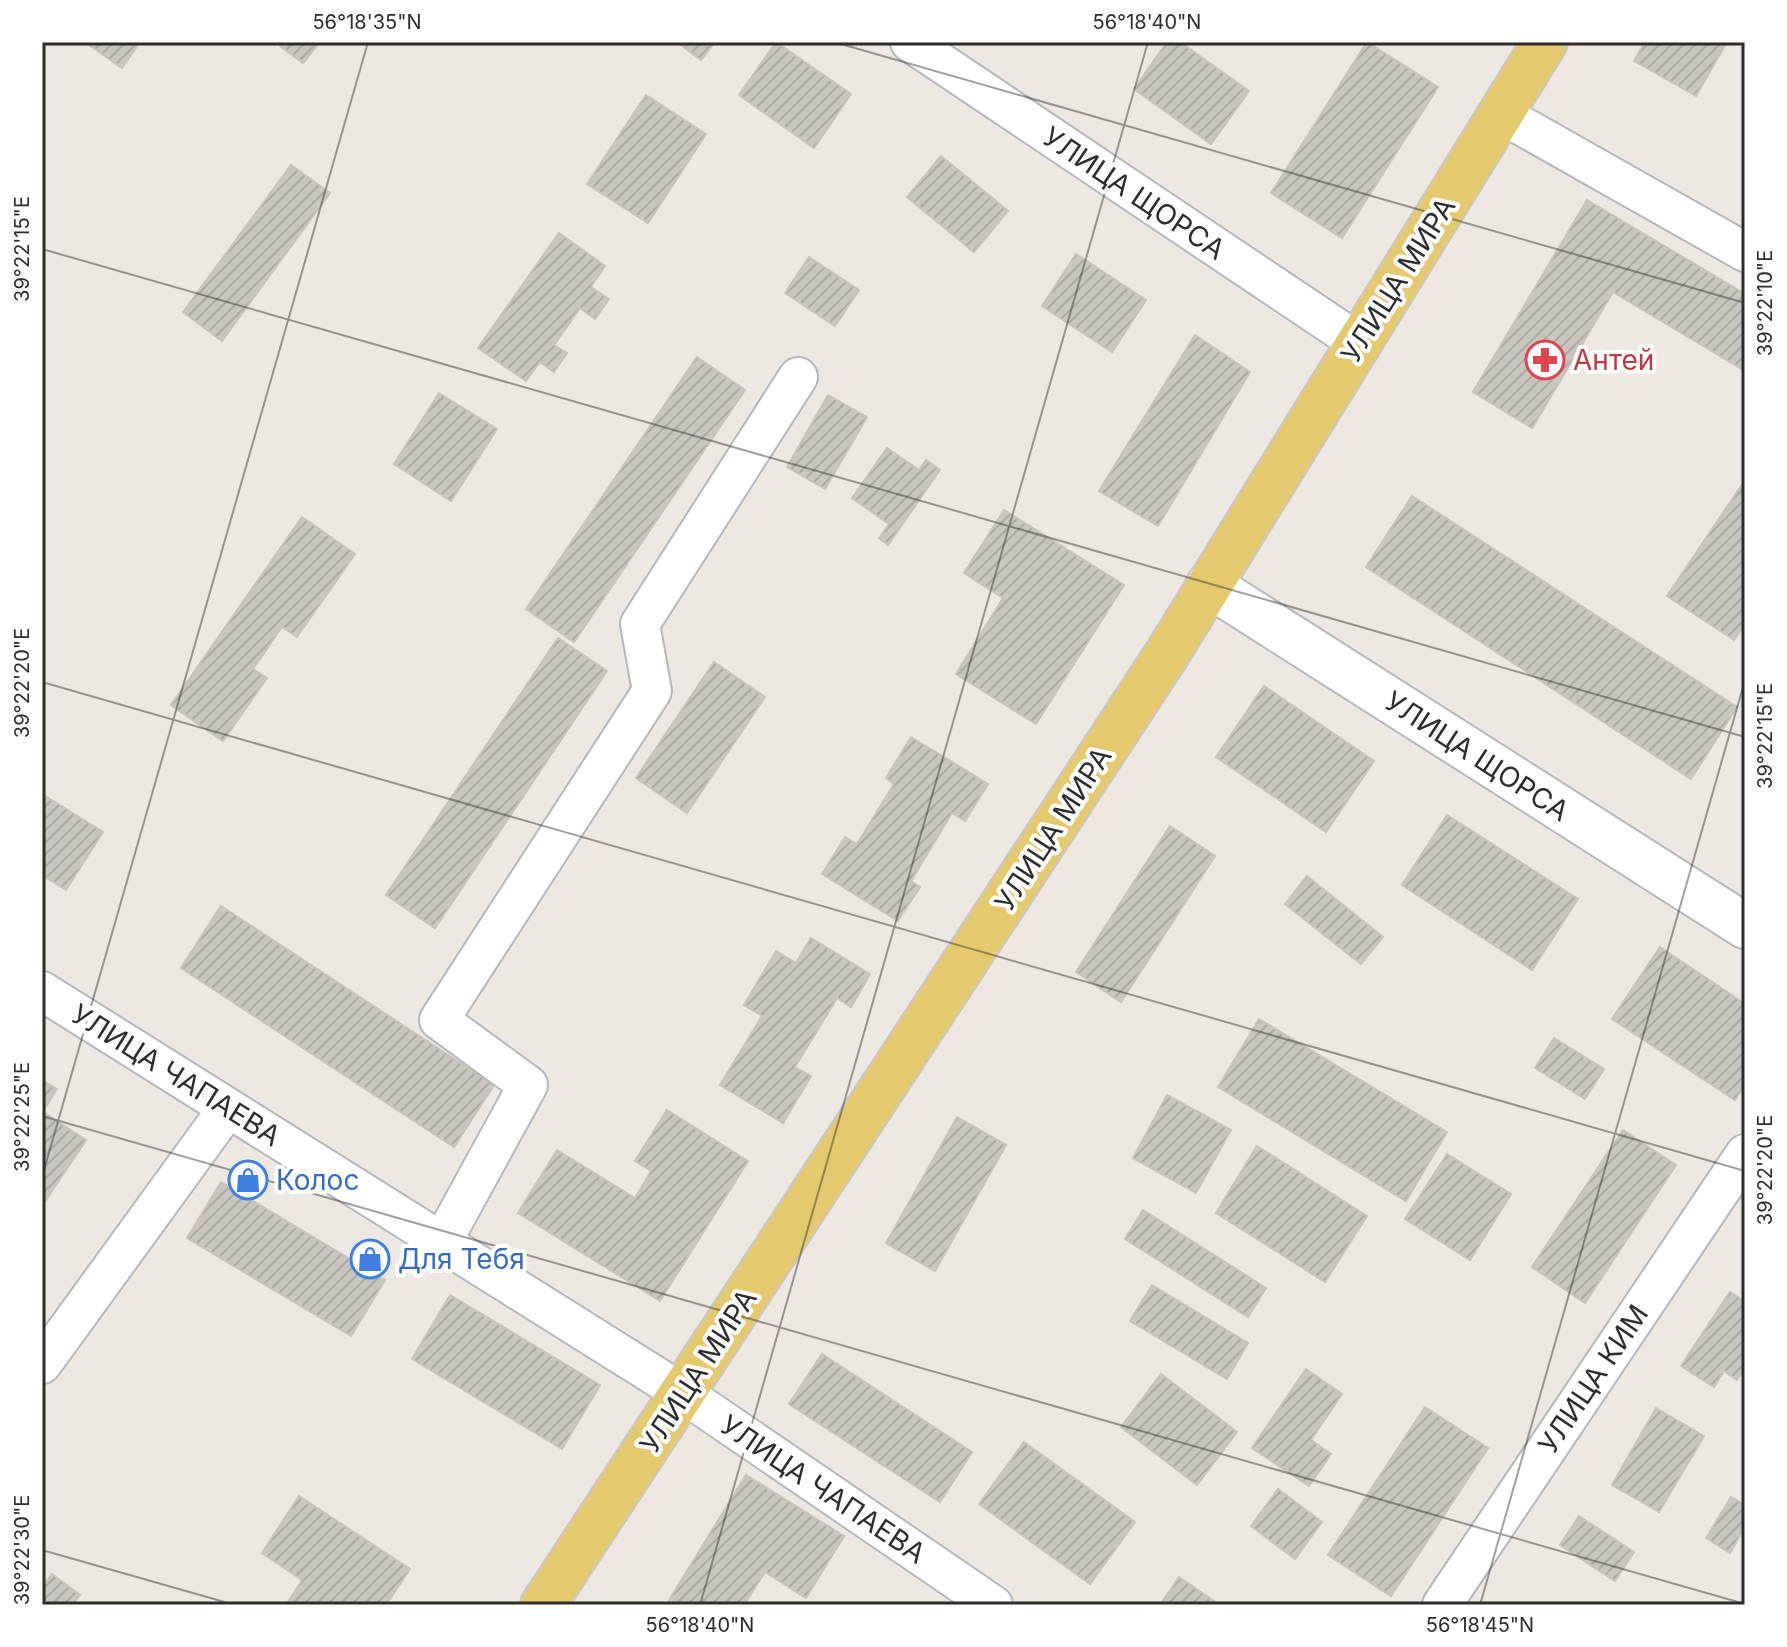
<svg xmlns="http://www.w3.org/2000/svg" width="1787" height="1647" viewBox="0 0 1787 1647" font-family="Inter,sans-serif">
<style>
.building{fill:url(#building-hatch);stroke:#c9c4bb;stroke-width:2}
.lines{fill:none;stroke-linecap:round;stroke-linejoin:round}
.street-casing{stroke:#b4b7bf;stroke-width:42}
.secondary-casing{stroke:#b4b7bf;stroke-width:48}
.primary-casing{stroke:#c8c8c8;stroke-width:48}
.street{stroke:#fff;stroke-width:38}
.secondary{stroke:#fff;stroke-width:44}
.primary{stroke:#e5c96e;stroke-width:44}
.ticks{fill:none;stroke:#2d2d2d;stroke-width:2;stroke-opacity:0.45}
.labels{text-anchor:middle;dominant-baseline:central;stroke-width:8;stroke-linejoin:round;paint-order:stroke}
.street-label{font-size:28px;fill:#2d2d2d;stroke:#fff}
.health-label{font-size:28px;fill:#be3a42;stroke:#fff;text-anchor:start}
.shop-label{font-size:28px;fill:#366cbe;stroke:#fff;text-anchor:start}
.neatline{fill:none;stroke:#2d2d2d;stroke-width:3}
.ticks-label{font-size:20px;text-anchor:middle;fill:#2d2d2d}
</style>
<defs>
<pattern id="building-hatch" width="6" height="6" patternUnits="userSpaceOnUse" patternTransform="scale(2)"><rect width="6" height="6" fill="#c9c6bf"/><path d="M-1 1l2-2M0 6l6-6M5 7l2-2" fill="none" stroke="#adaaa4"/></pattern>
</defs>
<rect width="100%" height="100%" fill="#ede8e1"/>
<g class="building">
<polygon points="85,42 140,42 122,68"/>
<polygon points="283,42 317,42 319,43 303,63 280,46"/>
<polygon points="677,42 715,42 701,60"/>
<polygon points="776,42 851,94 814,148 739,95"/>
<polygon points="1167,42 1180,42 1249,91 1211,144 1134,89"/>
<polygon points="1367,42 1438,87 1342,238 1271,193"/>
<polygon points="1645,42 1727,42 1696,96 1634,61"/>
<polygon points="646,95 706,134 648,223 587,184"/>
<polygon points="941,156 1008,211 974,252 907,197"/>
<polygon points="291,165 330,193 222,341 183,312"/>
<polygon points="1587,200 1745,294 1745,371 1613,292 1532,428 1473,392"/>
<polygon points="559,233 605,266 591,287 609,299 595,319 580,308 554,345 567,353 554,372 540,362 526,381 478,348"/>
<polygon points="1076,254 1146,300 1112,352 1042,306"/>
<polygon points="809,257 859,290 835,326 785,293"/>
<polygon points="1195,335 1250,372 1158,526 1099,491"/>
<polygon points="697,357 745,390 574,642 526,609"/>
<polygon points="439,393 497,429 451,501 394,464"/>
<polygon points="828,395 867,417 825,489 787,467"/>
<polygon points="887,448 919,470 926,460 940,470 888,545 879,538 889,524 852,498"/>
<polygon points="1745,480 1745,624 1734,640 1667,596"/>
<polygon points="1412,496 1737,707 1691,779 1366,567"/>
<polygon points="1004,510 1124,585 1036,724 956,674 1003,598 964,573"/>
<polygon points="302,517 355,554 297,637 282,627 253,669 267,678 223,741 171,705"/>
<polygon points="558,638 607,671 435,928 386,895"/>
<polygon points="714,662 765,697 687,813 636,778"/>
<polygon points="1264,686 1374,761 1326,832 1216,757"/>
<polygon points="911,737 988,784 965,821 952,813 911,881 920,887 898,921 822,874 845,837 857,844 894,784 886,778"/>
<polygon points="42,794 103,832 66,890 42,875"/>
<polygon points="1447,815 1578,899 1532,970 1402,885"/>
<polygon points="1170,826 1215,856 1121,1002 1076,972"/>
<polygon points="1307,876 1383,937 1361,964 1285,904"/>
<polygon points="221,906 494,1085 454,1147 181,968"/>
<polygon points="811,938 870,974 851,1007 837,998 795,1067 811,1076 783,1123 720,1085 762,1016 744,1005 776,951 796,963"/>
<polygon points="1660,947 1745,1004 1745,1085 1735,1100 1612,1019"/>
<polygon points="1259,1019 1447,1132 1406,1201 1218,1087"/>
<polygon points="1554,1038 1604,1069 1585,1099 1535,1068"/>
<polygon points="42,1080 57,1089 42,1113"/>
<polygon points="1167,1095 1231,1130 1196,1193 1133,1158"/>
<polygon points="667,1110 748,1161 660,1301 518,1213 557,1150 635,1198 651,1171 635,1161"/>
<polygon points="43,1112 86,1140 42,1206 42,1113"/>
<polygon points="957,1117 1006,1145 935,1271 886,1243"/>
<polygon points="1623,1130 1676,1165 1585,1303 1532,1267"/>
<polygon points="1257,1146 1367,1216 1325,1282 1216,1213"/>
<polygon points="1447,1154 1511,1194 1470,1260 1405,1219"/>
<polygon points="221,1182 385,1280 351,1336 187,1238"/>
<polygon points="1143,1210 1266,1288 1248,1317 1125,1239"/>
<polygon points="1152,1285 1248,1343 1227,1379 1130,1321"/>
<polygon points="1730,1292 1745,1302 1745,1367 1737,1380 1724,1371 1714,1387 1681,1366"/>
<polygon points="450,1295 600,1385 562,1449 412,1359"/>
<polygon points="822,1354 972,1452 940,1502 789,1404"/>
<polygon points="1306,1369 1342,1394 1311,1440 1331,1454 1309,1486 1252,1448"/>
<polygon points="1161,1374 1237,1432 1197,1485 1121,1427"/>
<polygon points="1425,1407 1488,1448 1391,1596 1328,1555"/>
<polygon points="1656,1408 1704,1436 1659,1512 1612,1485"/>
<polygon points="1024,1442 1135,1522 1090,1584 979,1504"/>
<polygon points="746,1475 844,1536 806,1598 765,1572 745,1603 748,1605 666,1605"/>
<polygon points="1278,1489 1322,1522 1295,1559 1251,1526"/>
<polygon points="299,1496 410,1569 386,1605 286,1605 302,1580 262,1553"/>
<polygon points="1731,1497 1745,1505 1745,1527 1730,1553 1706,1538"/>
<polygon points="1579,1516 1634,1552 1615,1581 1560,1545"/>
<polygon points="52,1574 80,1595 72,1605 42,1605 42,1587"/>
<polygon points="1179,1577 1220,1605 1160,1605"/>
</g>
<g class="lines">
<defs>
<g id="street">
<polyline points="910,42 1359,343"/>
<polyline points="1501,114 1745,252"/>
<polyline points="42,991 684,1394 993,1605"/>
<polyline points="442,1242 528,1085 439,1020 652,691 640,624 798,377"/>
<polyline points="42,1364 228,1108"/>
<polyline points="1442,1605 1745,1154"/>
</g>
<polyline id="secondary" points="1209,585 1745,926"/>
<polyline id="primary" points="543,1605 1167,654 1545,42"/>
</defs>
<use href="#street" class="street-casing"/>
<use href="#secondary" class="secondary-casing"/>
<use href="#primary" class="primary-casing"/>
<use href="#street" class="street"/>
<use href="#secondary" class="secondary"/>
<use href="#primary" class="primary"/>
</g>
<path class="ticks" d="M834 42 1745 303M42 249 1745 737M42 682 1745 1171M42 1116 1745 1604M42 1177 368 42M42 1550 235 1605M700 1605 1148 42M1480 1605 1745 680"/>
<defs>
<symbol id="pharmacy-ring" viewBox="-11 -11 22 22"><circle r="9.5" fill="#fff" stroke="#e0444e" stroke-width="1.5"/><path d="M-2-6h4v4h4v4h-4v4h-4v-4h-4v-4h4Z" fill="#e0444e"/></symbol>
<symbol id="shop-ring" viewBox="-11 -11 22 22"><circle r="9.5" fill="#fff" stroke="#3f7fe0" stroke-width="1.5"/><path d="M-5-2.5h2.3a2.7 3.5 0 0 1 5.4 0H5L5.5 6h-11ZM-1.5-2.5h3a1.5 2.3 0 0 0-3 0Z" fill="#3f7fe0"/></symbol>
</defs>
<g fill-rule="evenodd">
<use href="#pharmacy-ring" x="1523" y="338" width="44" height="44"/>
<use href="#shop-ring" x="226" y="1158" width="44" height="44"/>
<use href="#shop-ring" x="348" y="1237" width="44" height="44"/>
</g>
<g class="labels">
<g class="street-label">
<text transform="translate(1134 193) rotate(34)">УЛИЦА ЩОРСА</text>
<text transform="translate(1398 280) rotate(-58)">УЛИЦА МИРА</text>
<text transform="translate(1477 756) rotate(33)">УЛИЦА ЩОРСА</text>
<text transform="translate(1053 829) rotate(-57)">УЛИЦА МИРА</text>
<text transform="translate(176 1075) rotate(32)">УЛИЦА ЧАПАЕВА</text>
<text transform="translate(698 1371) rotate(-57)">УЛИЦА МИРА</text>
<text transform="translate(1593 1379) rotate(-56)">УЛИЦА КИМ</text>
<text transform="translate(823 1489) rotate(34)">УЛИЦА ЧАПАЕВА</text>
</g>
<g class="health-label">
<text x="1573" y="360">Антей</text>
</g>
<g class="shop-label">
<text x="276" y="1180">Колос</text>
<text x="398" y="1259">Для Тебя</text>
</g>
</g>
<rect width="1787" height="1647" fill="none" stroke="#ffffff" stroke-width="88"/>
<rect x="44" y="44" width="1699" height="1559" class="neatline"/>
<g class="ticks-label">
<text x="367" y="29">56°18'35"N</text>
<text x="1147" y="29">56°18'40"N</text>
<text transform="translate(22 249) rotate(-90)" y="7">39°22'15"E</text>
<text transform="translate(1765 303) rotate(-90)" y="7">39°22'10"E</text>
<text transform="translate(22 683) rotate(-90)" y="7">39°22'20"E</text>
<text transform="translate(1765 736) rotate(-90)" y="7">39°22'15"E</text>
<text transform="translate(22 1117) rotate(-90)" y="7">39°22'25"E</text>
<text transform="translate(1765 1170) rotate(-90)" y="7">39°22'20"E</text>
<text transform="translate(22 1550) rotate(-90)" y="7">39°22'30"E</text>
<text x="700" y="1632">56°18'40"N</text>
<text x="1480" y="1632">56°18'45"N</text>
</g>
</svg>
